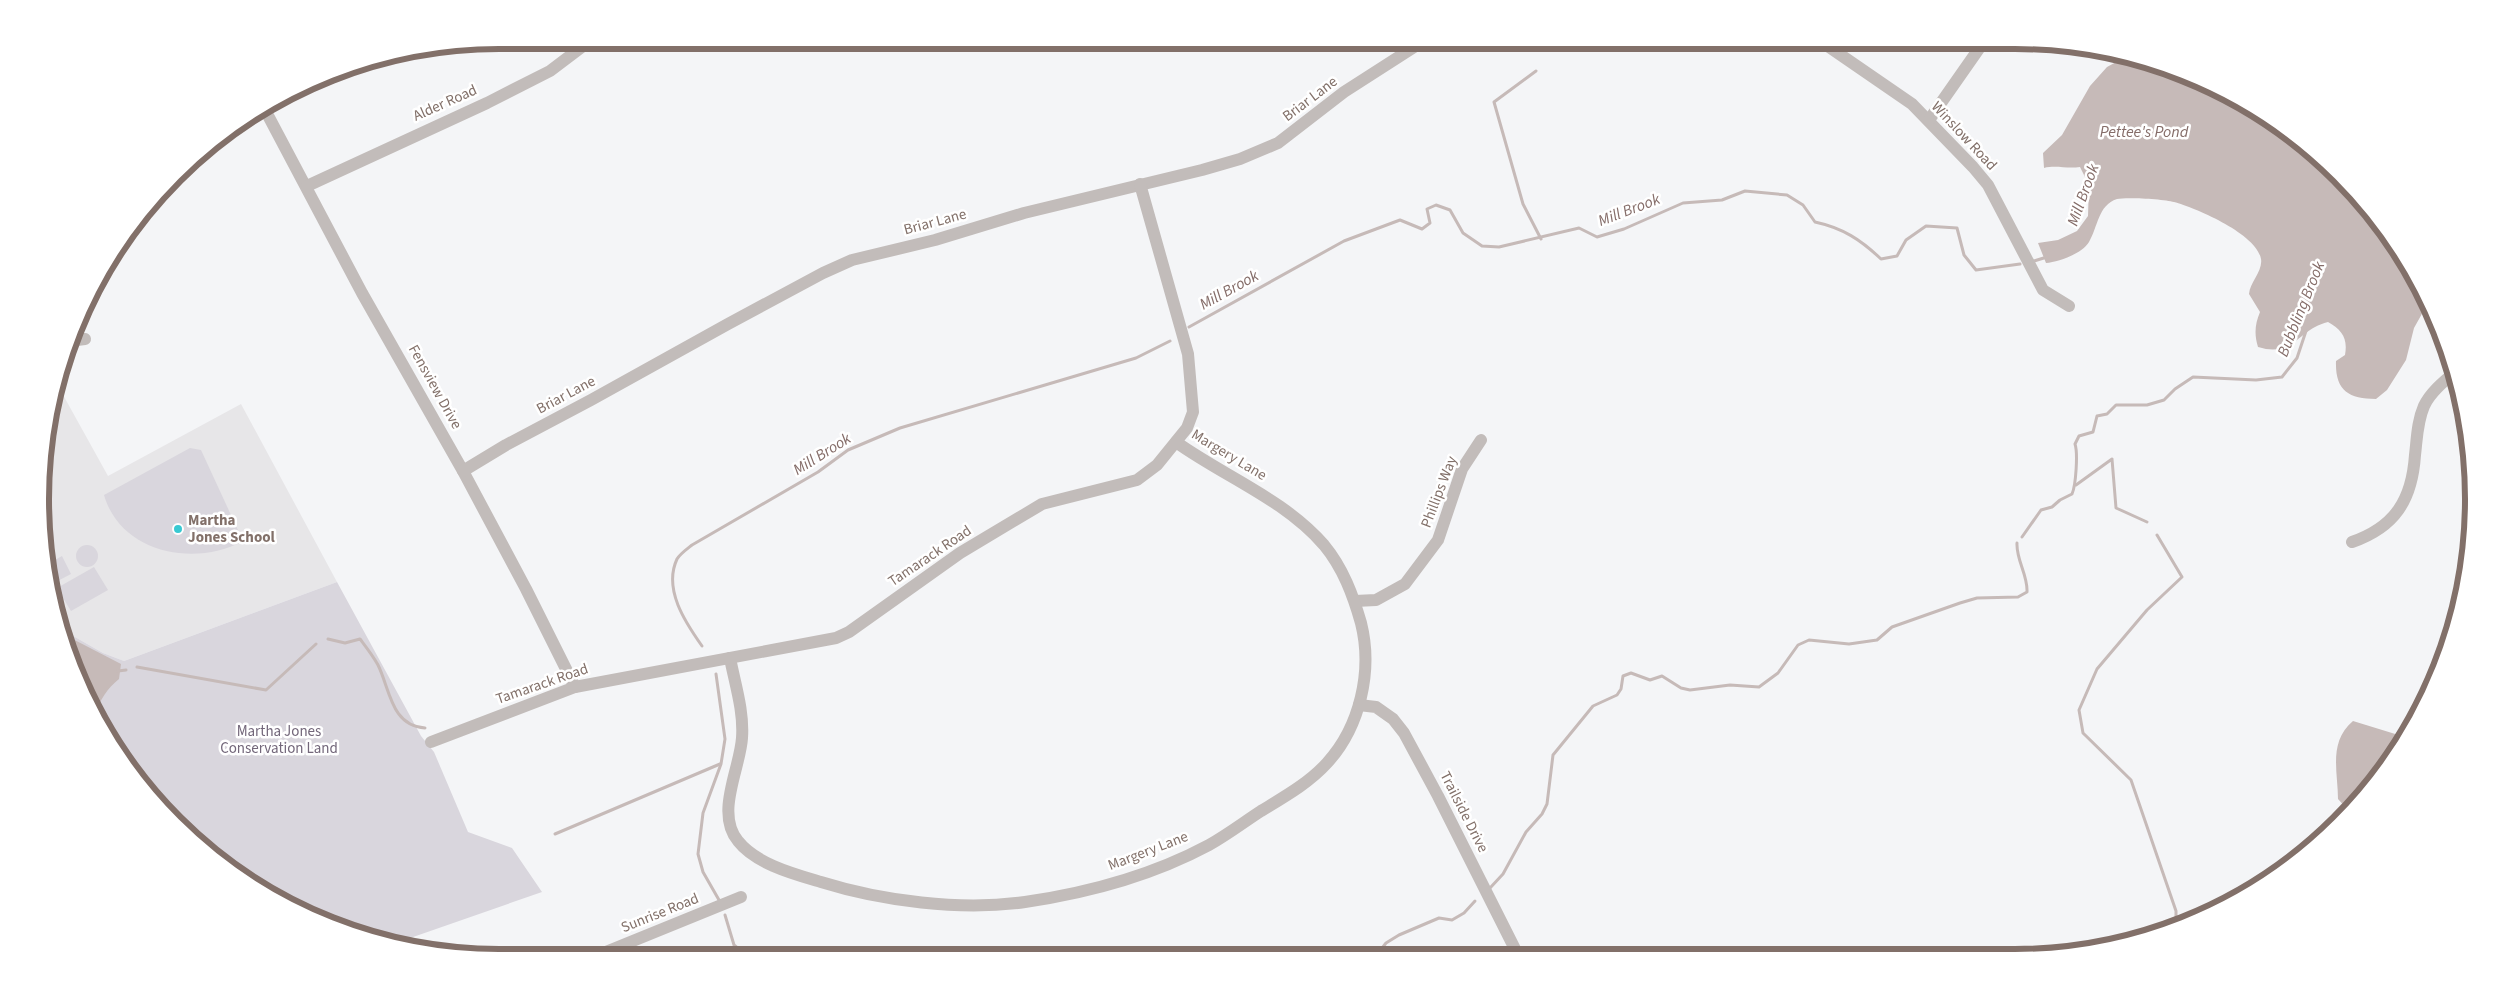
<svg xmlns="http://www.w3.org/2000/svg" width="2514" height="998" viewBox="0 0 2514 998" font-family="'Source Sans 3',sans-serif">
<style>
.built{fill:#e7e6e8}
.green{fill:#d9d6dd}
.water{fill:#c6bab8}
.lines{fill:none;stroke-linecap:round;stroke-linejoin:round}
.stream{stroke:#c6bab8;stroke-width:3}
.minor{stroke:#c2bcba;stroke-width:12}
.poi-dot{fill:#39c9d2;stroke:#fff;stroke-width:2}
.labels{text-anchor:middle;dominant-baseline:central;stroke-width:5;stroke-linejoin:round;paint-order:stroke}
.street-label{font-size:15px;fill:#827069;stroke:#fff}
.poi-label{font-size:15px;font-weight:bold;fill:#827069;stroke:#fff;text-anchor:start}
.park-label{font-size:15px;fill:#73677a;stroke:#fff}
.water-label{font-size:16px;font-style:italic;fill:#856d69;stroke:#fff}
.rim{fill:none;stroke:#827069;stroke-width:6}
</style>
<rect width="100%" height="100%" fill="#f4f5f7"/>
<polygon class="built" points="57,384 108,476 241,404 337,582 124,661 103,653 61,629 49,589 44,439"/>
<g class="green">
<path d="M190 448 201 450 243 541C196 567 121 554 104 495Z"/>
<circle cx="87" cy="556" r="11"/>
<polygon points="62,556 71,574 50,585 48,564"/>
<polygon points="94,567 108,590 71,611 57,588"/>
<polygon points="337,582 421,736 434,752 468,832 512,848 542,892 393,944 380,942 296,911 220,863 117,754 75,674 61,629 103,653 124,661"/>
</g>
<g class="water">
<path d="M2129 55 2218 87 2295 135 2360 197 2413 270 2428 303 2414 328 2406 360 2387 390 2376 399C2348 399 2335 390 2336 361L2345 355C2348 338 2342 330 2328 322 2298 329 2294 358 2258 347 2254 334 2255 324 2260 312L2249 294C2250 282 2263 271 2261 259 2257 234 2196 208 2174 202 2164 199 2126 197 2117 199 2098 205 2098 227 2089 242 2082 254 2058 262 2046 263L2038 243 2058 240 2077 231 2088 216 2089 185 2080 167C2067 169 2056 165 2044 168L2043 153 2062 135 2090 86 2107 67Z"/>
<path d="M63 634 121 664 119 679C107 689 100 699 96 714L75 674Z"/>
<path d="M2353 721 2405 737 2397 754 2348 810 2338 799C2338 772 2328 742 2353 721Z"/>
</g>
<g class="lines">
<g class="stream">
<polyline points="1536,71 1494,102 1523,204 1541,239"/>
<polyline points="2034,261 2047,257"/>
<path d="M1189 327 1344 241 1400 220 1422 229 1430 223 1427 209 1436 205 1450 210 1463 233 1482 246 1499 247 1579 228 1597 237 1624 229 1683 203 1722 200 1745 191 1787 195 1803 205 1815 222C1843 228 1861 240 1881 259L1897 256 1906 240 1926 226 1957 228 1964 255 1976 270 2020 264"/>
<polyline points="2076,485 2112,459 2116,508 2147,522"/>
<polyline points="2157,535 2182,577 2147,610 2097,669 2079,710 2083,733 2131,780 2176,911 2176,923"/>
<path d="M2022 537 2041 510 2052 507 2060 500 2072 494C2076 485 2078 453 2075 444L2079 436 2093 432 2097 416 2107 414 2116 405H2147L2164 400 2175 389 2193 377 2256 380 2282 377 2297 358 2306 331"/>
<path d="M328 639 345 643 360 639C366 647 373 656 378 665 390 689 391 726 425 728"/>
<path d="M702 646C685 622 663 589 677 559 680 554 687 549 692 545L818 472 848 450 900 428 1136 358 1170 341"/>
<polyline points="137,667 266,690 316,644"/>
<polyline points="118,671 126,670"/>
<polyline points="716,674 725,739 721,764 703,813 698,854 703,872 719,900"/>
<polyline points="555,834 720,764"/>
<path d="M1490 888 1503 874 1526 832 1542 814 1547 804 1553 755 1593 706 1617 695 1621 689 1623 676 1631 673 1650 680 1662 676 1681 688 1690 690 1730 685 1759 687 1778 673 1798 645 1809 640 1849 644 1877 640 1892 627 1960 603 1977 598 2018 597 2027 592C2028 575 2016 560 2017 543"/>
<polyline points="725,915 734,945 748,957"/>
<polyline points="1376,956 1386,943 1399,935 1439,918 1452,920 1464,913 1475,901"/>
</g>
<g class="minor">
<polyline points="1819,40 1912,104 1973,167 1988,185 2043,290 2069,306"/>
<polyline points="263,106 362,293 463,471 526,589 575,687"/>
<polyline points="1929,120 1985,40"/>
<polyline points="307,186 487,103 550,71 591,40"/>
<polyline points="69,341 85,339"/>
<polyline points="463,471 506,445 591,400 728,324 823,273 852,260 935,240 1024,213 1202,170 1240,159 1278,143 1344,92 1425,40"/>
<path d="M2352 542C2395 527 2412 500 2415 455 2417 439 2417 422 2424 406 2430 393 2443 382 2455 372"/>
<polyline points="1355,601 1376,600 1405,584 1438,540 1462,469 1481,440"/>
<path d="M730 658C735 684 744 711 742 738 740 769 715 813 738 841 756 864 794 874 821 882 882 901 960 911 1025 902 1087 893 1153 875 1209 845 1227 835 1244 822 1261 811 1284 797 1309 783 1327 763 1360 727 1373 671 1361 623 1353 595 1343 568 1324 545 1284 499 1225 477 1176 442"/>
<polyline points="1359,705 1376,707 1393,719 1404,733 1438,796 1518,955"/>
<polyline points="431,742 575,687 836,638 849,632 960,553 1042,504 1137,480 1157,465 1187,428 1193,412 1188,354 1140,184"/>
<polyline points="1739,955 1756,954"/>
<polyline points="591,958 741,897"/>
</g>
</g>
<circle class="poi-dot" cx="178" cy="529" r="5"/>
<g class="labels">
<g class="street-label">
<text transform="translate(1310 99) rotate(-37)">Briar Lane</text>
<text transform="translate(445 103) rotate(-24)">Alder Road</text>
<text transform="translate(1964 136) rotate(47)">Winslow Road</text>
<text transform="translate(935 222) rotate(-15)">Briar Lane</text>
<text transform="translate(435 387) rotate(61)">Fensview Drive</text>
<text transform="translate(566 395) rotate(-28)">Briar Lane</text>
<text transform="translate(1229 455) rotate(31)">Margery Lane</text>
<text transform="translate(1439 492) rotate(-69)">Phillips Way</text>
<text transform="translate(930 556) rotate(-34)">Tamarack Road</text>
<text transform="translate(542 684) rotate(-19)">Tamarack Road</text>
<text transform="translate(1464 812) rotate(63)">Trailside Drive</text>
<text transform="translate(1148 851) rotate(-21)">Margery Lane</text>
<text transform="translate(660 913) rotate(-22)">Sunrise Road</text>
</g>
<g class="poi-label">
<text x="188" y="520">Martha<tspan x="188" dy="17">Jones School</tspan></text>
</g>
<g class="park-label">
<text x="279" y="731">Martha Jones<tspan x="279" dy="17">Conservation Land</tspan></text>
</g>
<g class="water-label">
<text x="2144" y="132">Pettee's Pond</text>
<text transform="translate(2083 195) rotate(-70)">Mill Brook</text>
<text transform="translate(1629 210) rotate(-21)">Mill Brook</text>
<text transform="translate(1229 290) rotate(-29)">Mill Brook</text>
<text transform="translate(2301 309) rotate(-68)">Bubbling Brook</text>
<text transform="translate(822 454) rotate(-32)">Mill Brook</text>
</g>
</g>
<path d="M0 0H2514V998H0ZM499 49H2015A450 450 0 0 1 2465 499V499A450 450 0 0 1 2015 949H499A450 450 0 0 1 49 499V499A450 450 0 0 1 499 49Z" fill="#fff" fill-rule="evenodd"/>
<path class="rim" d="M499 49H2015A450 450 0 0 1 2465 499V499A450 450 0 0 1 2015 949H499A450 450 0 0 1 49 499V499A450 450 0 0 1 499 49Z"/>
</svg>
